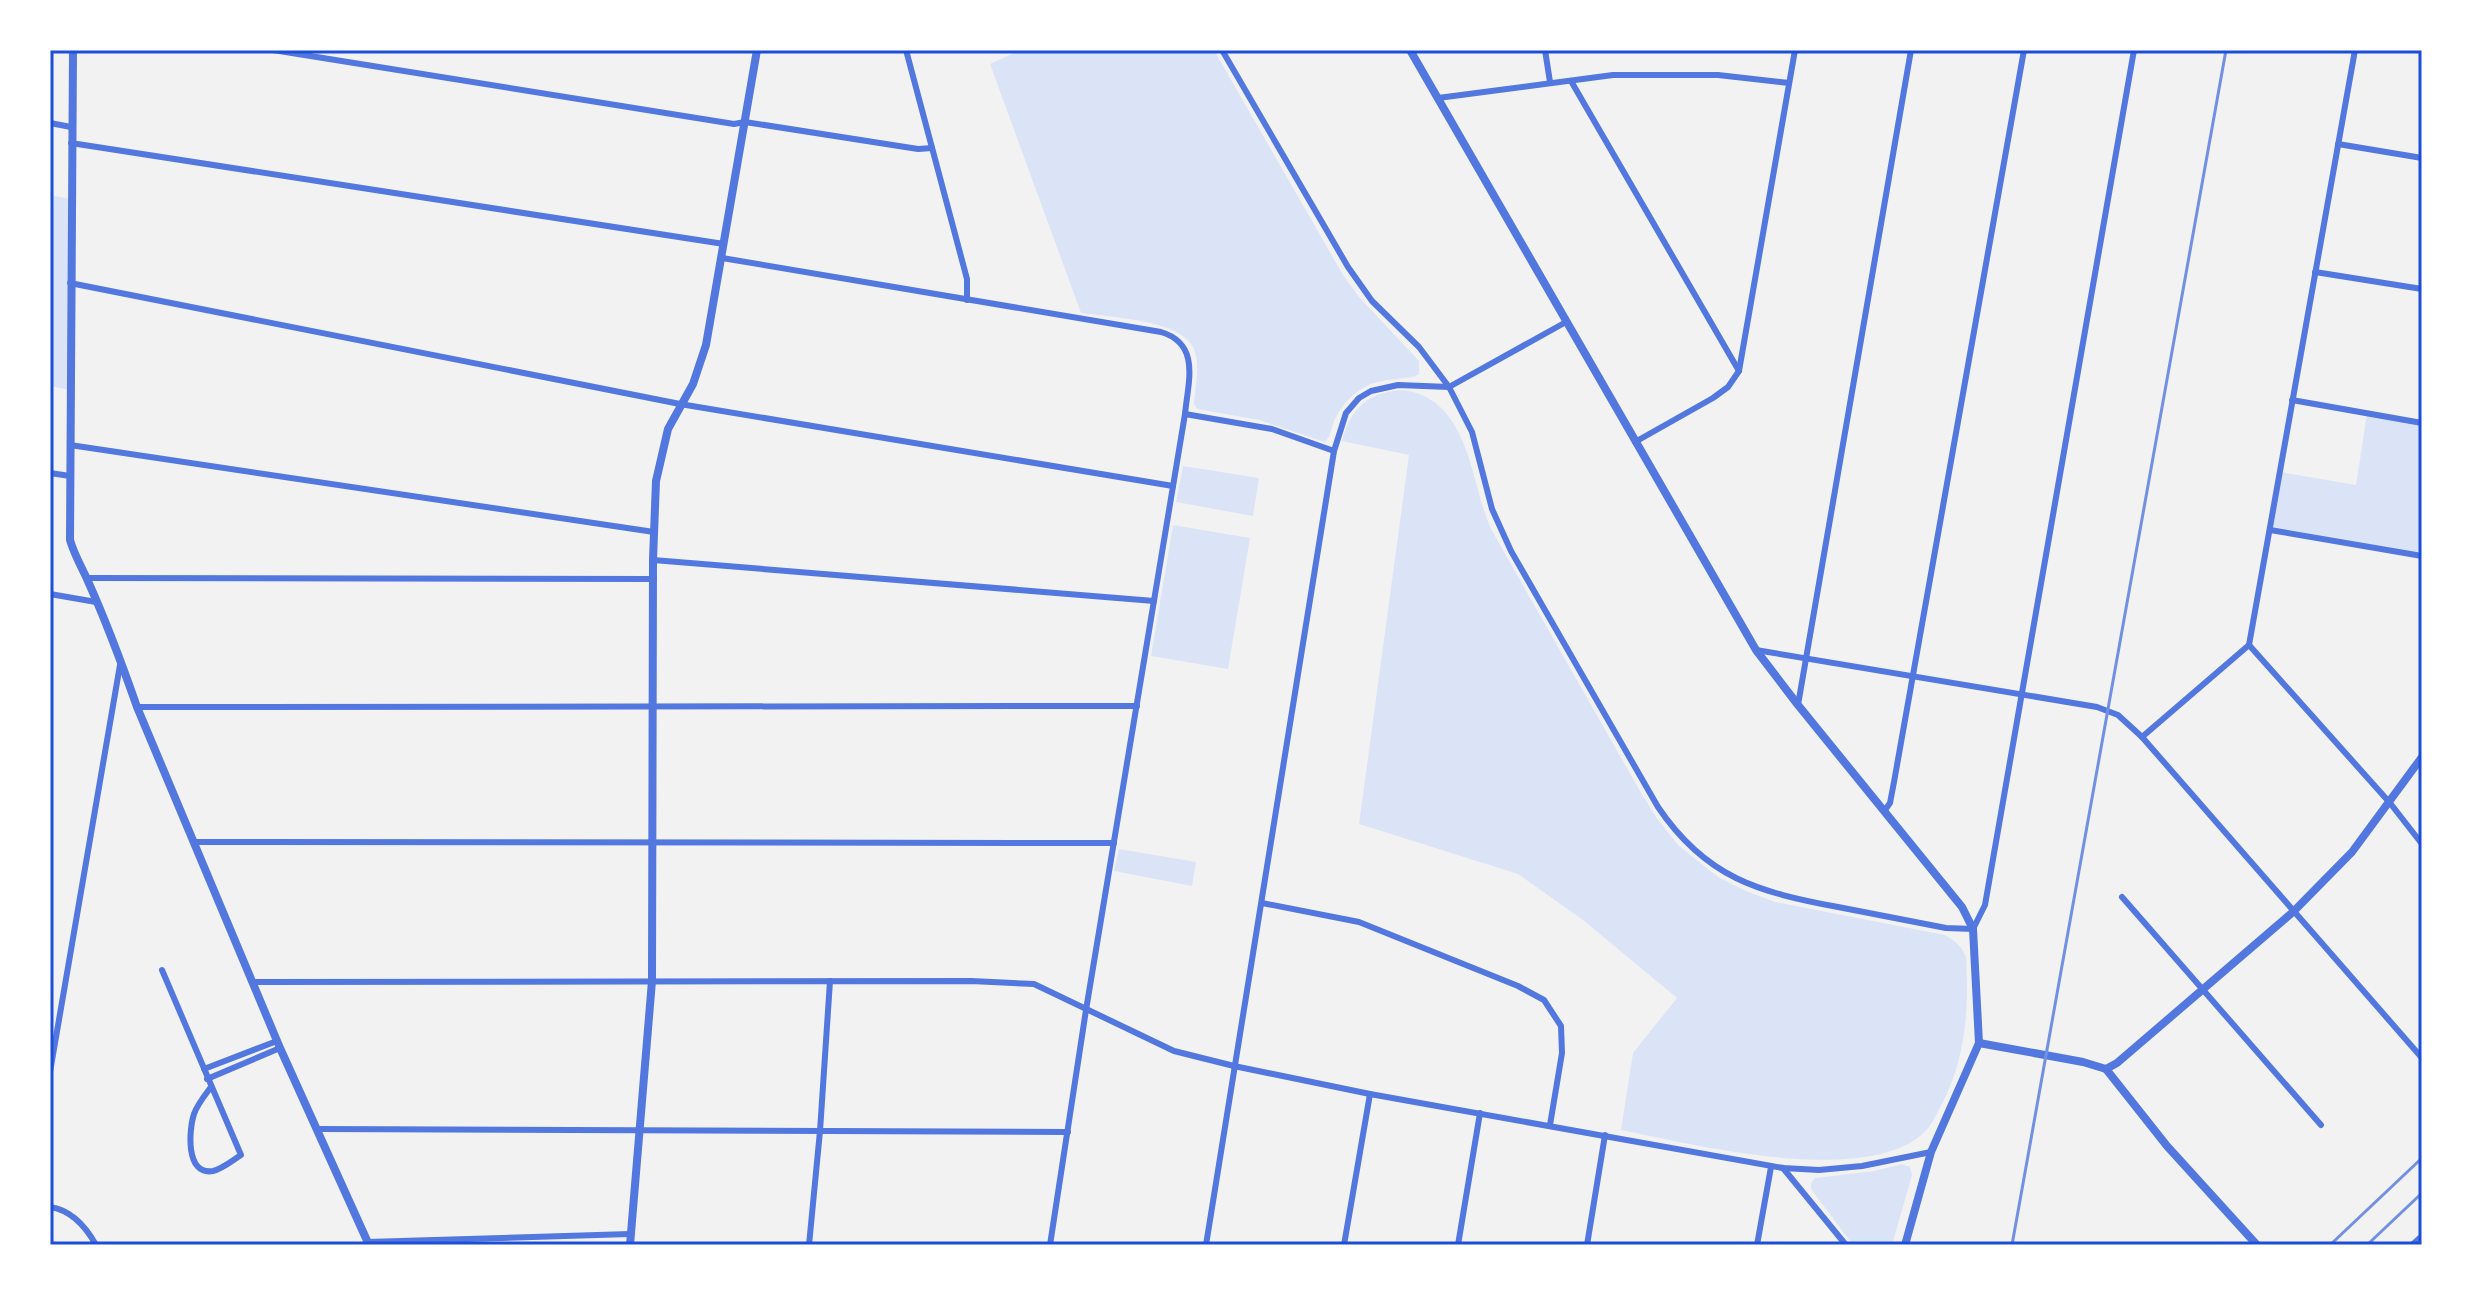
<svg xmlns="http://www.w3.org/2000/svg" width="2472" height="1295" viewBox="0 0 2472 1295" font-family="'IBM Plex Sans',sans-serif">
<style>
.green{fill:#dbe4f7}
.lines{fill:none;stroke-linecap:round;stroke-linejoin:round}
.minor{stroke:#5277de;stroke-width:6}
.tertiary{stroke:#5277de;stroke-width:8}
.rail{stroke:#7290e2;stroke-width:3}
.neatline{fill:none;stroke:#1d4ed8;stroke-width:3}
</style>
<rect width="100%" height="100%" fill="#f2f2f2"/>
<g class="green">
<path d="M1012 50H1214L1343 275 1359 297 1419 361V374C1410 381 1381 377 1365 387 1352 394 1341 406 1335 419 1331 428 1331 436 1325 442L1259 420 1197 409 1194 404C1195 387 1201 363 1193 347 1180 320 1109 317 1081 313L990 64 1014 53Z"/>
<polygon points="50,195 71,199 70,390 50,386"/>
<path d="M1404 390C1470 400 1470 481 1491 529L1640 791 1656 817 1678 845 1718 877 1746 891 1775 902 1945 935C1955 941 1962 946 1966 957 1969 1010 1966 1058 1941 1106 1937 1112 1934 1121 1929 1127 1877 1191 1691 1144 1621 1130L1633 1053 1677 998 1583 920 1518 874 1359 824 1409 455 1342 441C1351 407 1368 392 1404 390Z"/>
<polygon points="2367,414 2422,423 2422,556 2270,530 2280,472 2356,485"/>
<polygon points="1183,466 1259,478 1253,516 1176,502"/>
<polygon points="1173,525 1250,538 1228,669 1151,656"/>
<polygon points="1119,849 1196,862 1192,886 1114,871"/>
<polygon points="1902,1164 1910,1167 1912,1175 1892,1245 1853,1245 1811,1189 1811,1183 1815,1178 1874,1171"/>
</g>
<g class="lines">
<g class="minor">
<polyline points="273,50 734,124 745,122 918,149 932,148"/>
<polyline points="906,50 967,279 967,300"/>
<path d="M1222 50 1348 267 1372 301 1419 347 1449 387 1472 432 1492 509 1511 551 1658 807C1706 878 1758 892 1838 907 1874 914 1910 921 1946 928L1973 929 1985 905 2134 50"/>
<polyline points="1545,50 1550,82"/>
<polyline points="1571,81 1739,371"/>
<polyline points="1438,98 1613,75 1718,75 1789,83"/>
<polyline points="50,123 71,127"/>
<polyline points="71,143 724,244"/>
<polyline points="2338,144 2422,158"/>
<path d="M722 258 1161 332C1201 344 1188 382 1185 414L1086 1010 1050 1245"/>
<polyline points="2315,272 2422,289"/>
<polyline points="70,283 680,404 1173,486"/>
<polyline points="2292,400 2422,423"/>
<polyline points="1185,414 1272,429 1334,451"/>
<polyline points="1635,442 1713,398 1728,387 1739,371 1795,50"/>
<polyline points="70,445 654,532"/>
<polyline points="50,473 70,476"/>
<polyline points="2270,530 2422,556"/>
<polyline points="653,560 1154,601"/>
<polyline points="87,578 654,579"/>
<polyline points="50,594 96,602"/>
<polyline points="2249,645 2390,803 2422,844"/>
<polyline points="1756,650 2097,707 2118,715 2142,737 2422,1058"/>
<polyline points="1798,705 1911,50"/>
<polyline points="137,707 1137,706"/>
<polyline points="2142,737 2249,645 2355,50"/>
<polyline points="1885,810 1890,803 1894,782 2024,50"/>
<polyline points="195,842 1114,843"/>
<polyline points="2122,897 2321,1125"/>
<polyline points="1262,903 1359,922 1518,986 1544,1000 1561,1026 1562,1053 1550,1125"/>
<path d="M162 970 241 1155C233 1160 222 1169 213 1171 185 1176 189 1129 194 1114 197 1105 205 1095 211 1087"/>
<polyline points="253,982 971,981 1034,984 1174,1051 1234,1066 1370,1094 1783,1168 1819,1170 1862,1166 1931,1152"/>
<polyline points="204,1069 277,1041"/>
<polyline points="50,1072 120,665"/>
<polyline points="207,1079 280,1048"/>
<polyline points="318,1129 1068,1132"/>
<polyline points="1783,1168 1846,1245"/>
<path d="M50 1207C71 1210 86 1227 96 1245"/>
<polyline points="367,1242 630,1234"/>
<polyline points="809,1245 820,1131 830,981"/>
<polyline points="1206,1245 1334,451 1346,413 1359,398 1371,391 1398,385 1449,387 1566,322"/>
<polyline points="1344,1245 1370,1094"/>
<polyline points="1458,1245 1480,1113"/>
<polyline points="1587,1245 1605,1135"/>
<polyline points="1757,1245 1771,1167"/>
<polyline points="2412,1245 2422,1236"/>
</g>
<g class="tertiary">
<path d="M73 50 70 540C74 554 81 566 87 579 106 621 122 664 137 707L280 1048 369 1245"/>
<polyline points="1410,50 1756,650 1798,705 1962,907 1973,929 1979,1043"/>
<polyline points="2106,1069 2167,1146 2257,1245"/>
<polyline points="630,1245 652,981 653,560 656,481 668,429 693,384 706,345 757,50"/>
<polyline points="1905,1245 1931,1152 1979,1043 2083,1062 2106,1069 2117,1063 2293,912 2352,852 2422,757"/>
</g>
<g class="rail">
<polyline points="2012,1245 2226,50"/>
<polyline points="2330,1245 2422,1158"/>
<polyline points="2367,1245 2422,1193"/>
</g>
</g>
<rect width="2472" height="1295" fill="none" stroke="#ffffff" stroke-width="104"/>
<rect x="52" y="52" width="2368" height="1191" class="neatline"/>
</svg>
